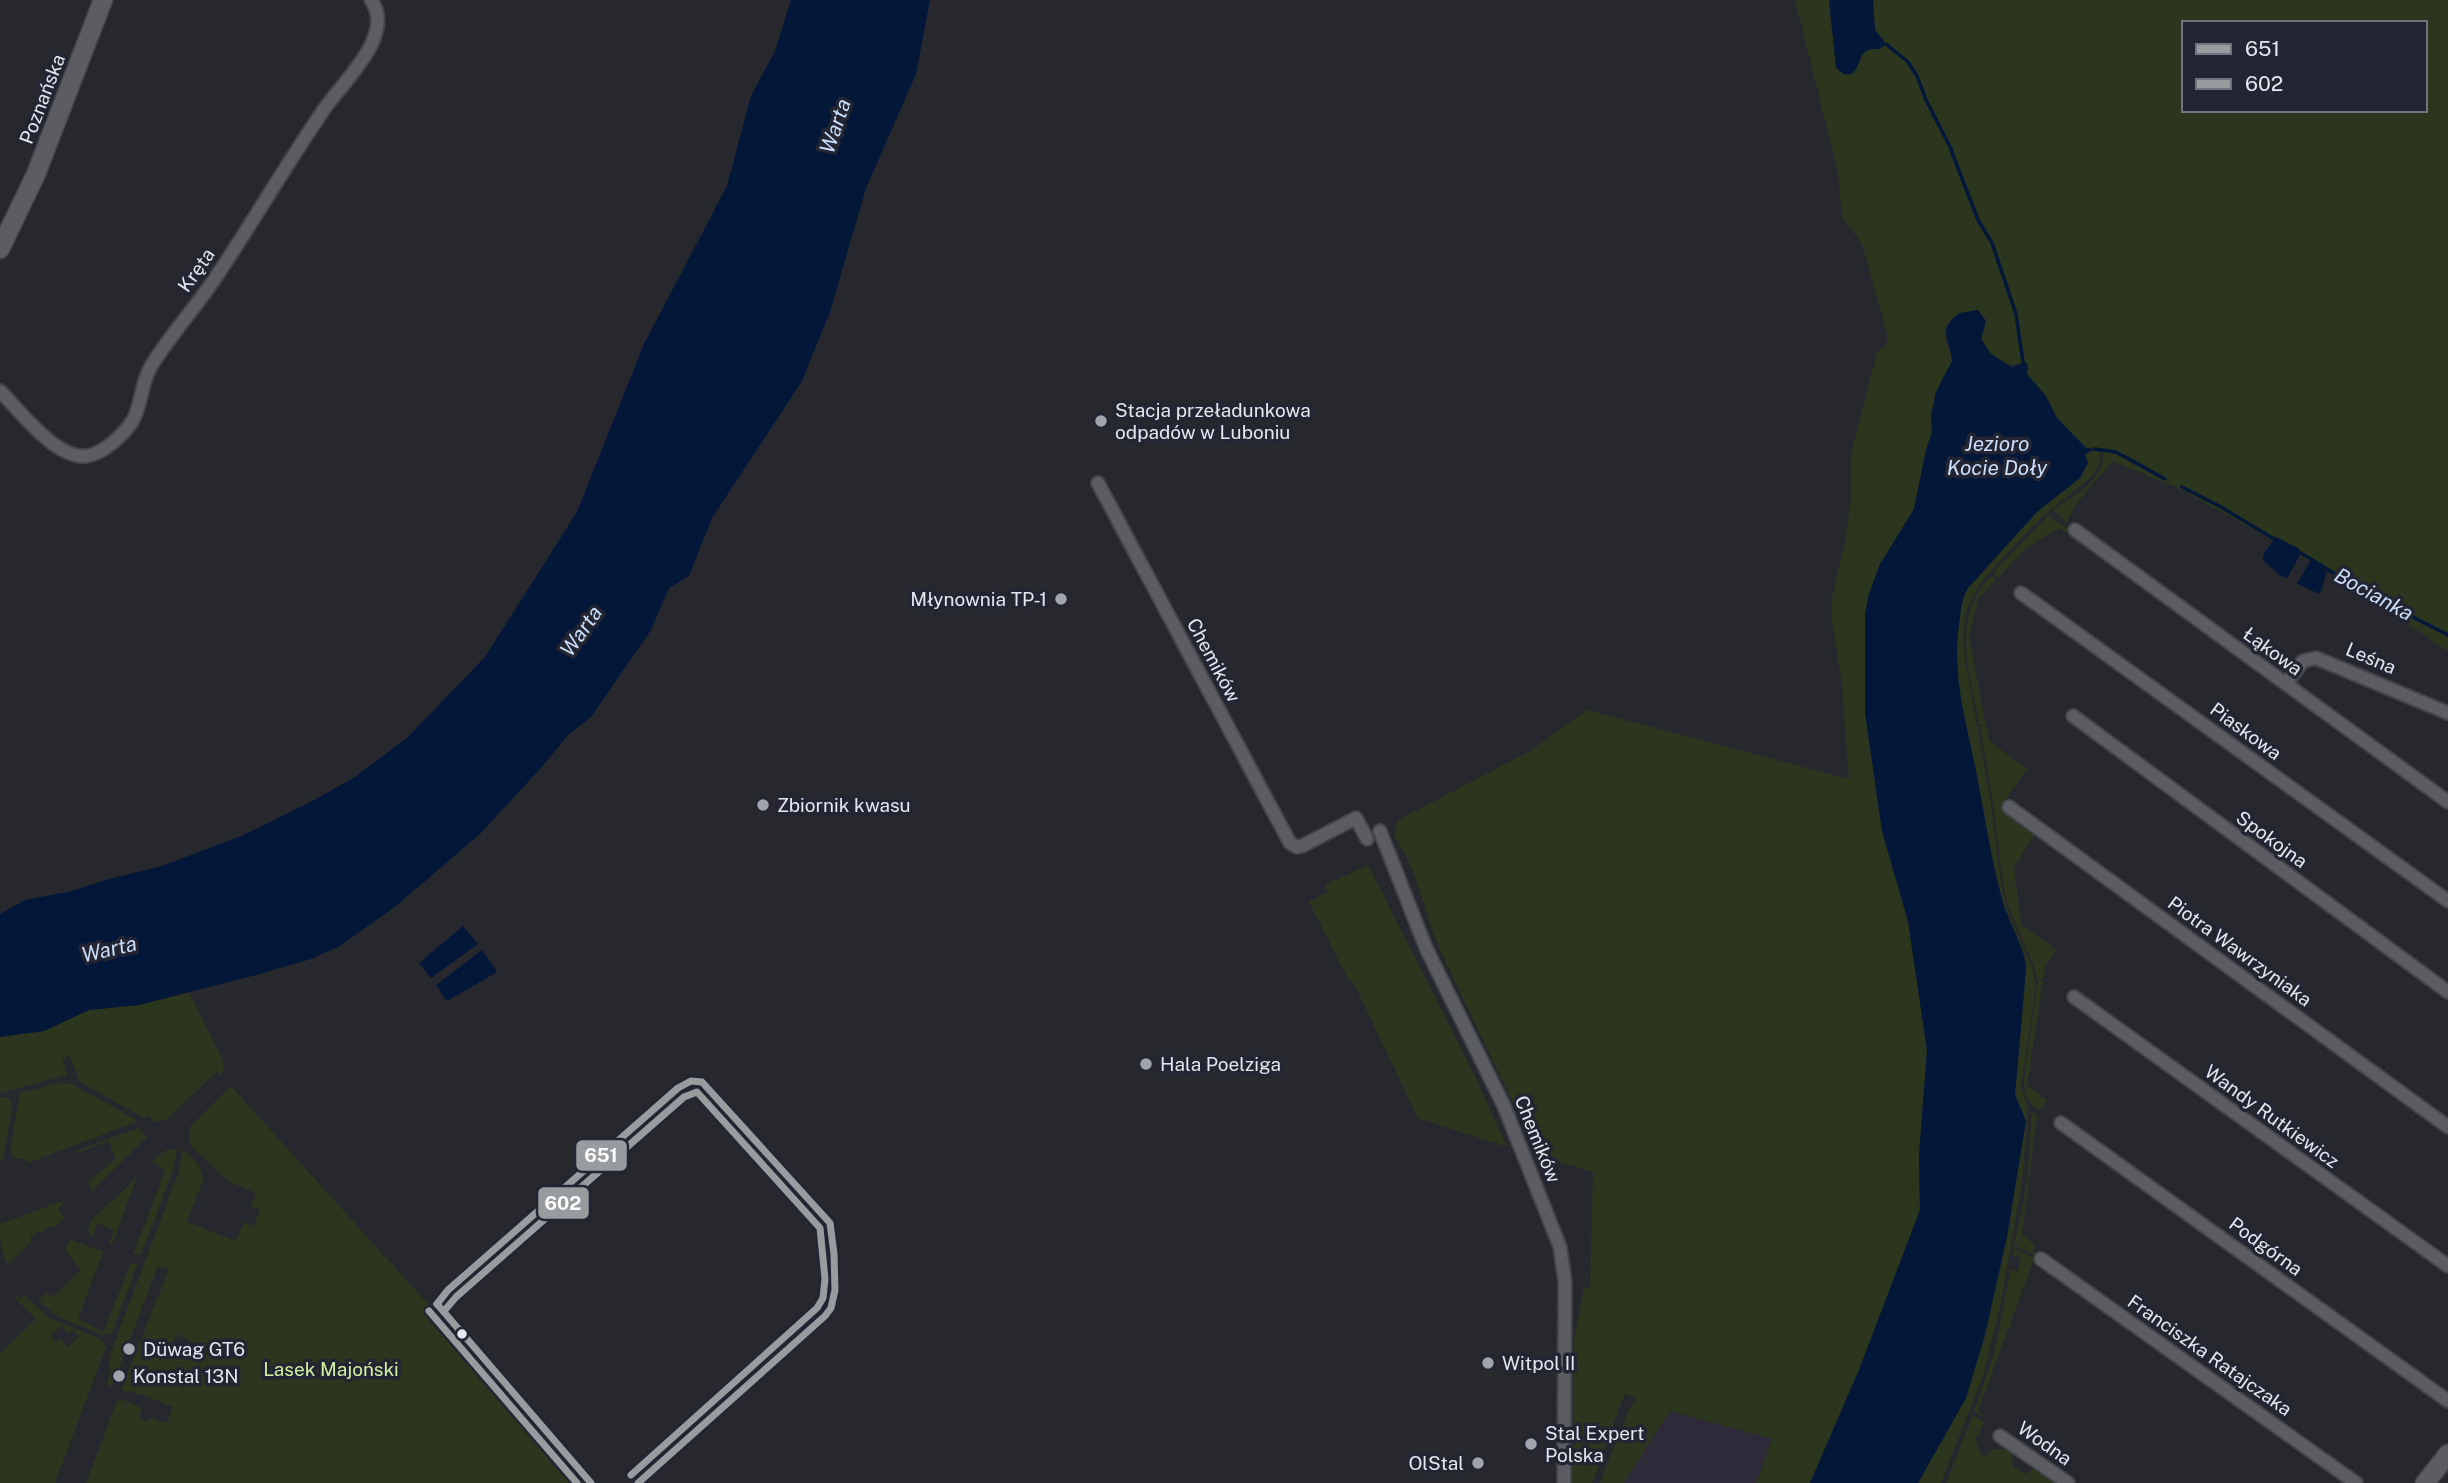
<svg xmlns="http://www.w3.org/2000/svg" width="2448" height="1483" viewBox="0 0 2448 1483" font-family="'Public Sans',sans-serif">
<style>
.commercial{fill:#2f2a39}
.green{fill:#2c361e;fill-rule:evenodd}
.water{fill:#031739}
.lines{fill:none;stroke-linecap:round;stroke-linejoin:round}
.stream{stroke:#031739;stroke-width:3.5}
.street-casing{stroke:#43454a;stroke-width:16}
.secondary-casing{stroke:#43454a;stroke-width:21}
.street{stroke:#5c5d62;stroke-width:12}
.secondary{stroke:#5c5d62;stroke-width:18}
.bus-1-casing{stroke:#232532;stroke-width:12}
.bus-2-casing{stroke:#232532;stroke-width:12}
.bus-1{stroke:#989c9f;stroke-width:7}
.bus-2{stroke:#989c9f;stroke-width:7}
.poi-dot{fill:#a2a4ac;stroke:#232532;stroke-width:2.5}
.bus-dot{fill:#e5e7f0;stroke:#232532;stroke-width:2.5}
.labels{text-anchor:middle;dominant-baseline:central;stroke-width:7;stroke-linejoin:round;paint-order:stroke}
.street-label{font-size:19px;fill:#e5e7f0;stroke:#232532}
.poi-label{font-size:19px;fill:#e5e7f0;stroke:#232532;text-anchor:start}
.park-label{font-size:19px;fill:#d0f1a1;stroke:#232532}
.water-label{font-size:21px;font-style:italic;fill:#cbdffb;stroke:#232532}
.line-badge{stroke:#232532;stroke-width:2.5}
.badge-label{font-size:19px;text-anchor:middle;font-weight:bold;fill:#fff}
</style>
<rect width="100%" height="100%" fill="#26282e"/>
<polygon class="commercial" points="1669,1411 1773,1439 1756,1483 1624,1483"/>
<g class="green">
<path d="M1795 0H1829L1836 67 1855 71 1864 52 1884 41 1875 30 1873 0H2448V651L2325 569 2300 556 2298 548 2274 539 2272 540 2180 489 2112 461 2074 507 2067 523 2053 510C2071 497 2108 478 2102 452L2108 451 2124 458 2164 480 2165 477C2137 462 2119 446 2086 448L2057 418 2046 396 2027 374 2025 362C2005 370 1989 360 1981 339L1985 327 1978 310C1962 310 1941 320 1945 339 1947 347 1952 353 1952 361L1936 392 1931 416 1932 432 1926 450 1914 509 1879 566 1882 831 1908 921 1927 1050 1919 1156 1920 1210 1859 1370 1810 1483H1756L1772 1439 1670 1411 1624 1483H1600L1628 1412 1636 1399 1625 1393 1592 1483H1572L1574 1339 1584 1288H1590L1593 1172 1538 1156 1441 952C1423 911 1420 874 1394 836L1398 820 1530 751 1587 710 1849 779 1841 678 1832 623V597L1845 542 1851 498V454L1877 352 1885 346 1888 338 1862 244 1842 217 1838 173ZM2184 23H2425V110H2184Z"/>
<polygon points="2093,452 2099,452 2100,463 2091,477 2043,516 2024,535 1979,585 1966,612 1963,636 1965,660 1991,803 2001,884 2006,906 2032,968 2036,986 2021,1087 2028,1109 2022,1183 2000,1307 1984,1373 1941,1483 1918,1483 1966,1398 2026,1121 2015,1095 2026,969 2025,955 2004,905 1994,868 1976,769 1959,697 1956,648 1962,598 1968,588 2037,512 2050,501 2085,454"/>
<polygon points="2048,515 2064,526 2074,538 2060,528 2026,548 1998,578 1993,573"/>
<path d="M1991 575 1996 580 1978 599 1969 637 1986 726 1979 723C1969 667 1950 623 1991 575Z"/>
<polygon points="1980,726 1987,727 1989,741 2027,769 2001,806 2036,833 2014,867 2021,924 2057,950 2045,967 2044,979 2037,980 2034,967 2008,905 2003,884 1993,803"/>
<polygon points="1368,865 1475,1076 1507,1147 1418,1118 1352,980 1349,981 1309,902 1328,892 1325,885"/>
<path d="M2038 981H2043L2027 1085 2047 1100 2040 1111C2027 1101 2024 1096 2024 1079Z"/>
<polygon points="188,991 223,1060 224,1069 220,1075 217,1072 211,1077 167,1119 156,1122 147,1116 144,1118 80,1082 69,1055 62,1059 67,1075 0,1093 0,1037 44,1031 89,1010 139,1005"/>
<polygon points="56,1083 72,1084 138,1121 28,1163 26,1159 14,1158 10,1150 19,1096 21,1093"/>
<path d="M231 1086 473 1354C513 1391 551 1435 577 1483H86L117 1401 123 1400 142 1408 139 1418 148 1422 150 1417 167 1423 173 1407 146 1396 121 1390 169 1269 158 1266 112 1387 107 1384 111 1369 109 1367 111 1352 178 1174 182 1150C193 1157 203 1167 203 1180L187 1222 236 1241 244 1222 253 1226 260 1210 251 1206 256 1193 229 1182 191 1146 189 1139V1128ZM176 1334 194 1342 188 1358 169 1350Z"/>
<polygon points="6,1097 10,1099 12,1108 3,1159 0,1160 0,1098"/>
<polygon points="2032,1112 2037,1115 2022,1235 2035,1245 2033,1250 2036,1256 2014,1245 2027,1183"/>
<polygon points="138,1128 147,1137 92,1191 88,1182 115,1159 109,1141 78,1153 76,1151"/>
<polygon points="177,1148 173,1171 141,1255 132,1252 135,1249 165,1171 152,1162 164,1151"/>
<polygon points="137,1177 112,1244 109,1243 114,1230 98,1223 93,1235 89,1235 88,1228 90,1222"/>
<path d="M65 1200 58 1210 65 1217 54 1228 51 1225 42 1233 38 1230 30 1238 32 1241 8 1265C0 1254 0 1238 0 1224Z"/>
<polygon points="72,1240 103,1252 78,1319 102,1331 104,1330 129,1268 129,1262 137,1265 112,1333 103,1335 58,1317 38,1301 47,1293 53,1297 81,1270 66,1251 67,1244"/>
<polygon points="2014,1248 2033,1258 2033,1262 1978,1411 1983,1415 1982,1417 1974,1412 1994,1353 2011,1270 2018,1271 2020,1257 2013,1256"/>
<path d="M16 1295 19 1298 24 1295 50 1318 100 1339 106 1347 55 1483H0V1354L36 1319 14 1297ZM62 1326 68 1333 73 1330 79 1337 67 1347 61 1339 56 1343 50 1335Z"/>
<polygon points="1973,1415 1984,1423 1975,1439 1981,1454 1986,1456 1991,1450 2002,1449 2012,1453 2013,1466 2025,1474 2035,1468 2043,1470 2060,1483 1946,1483"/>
</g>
<g class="water">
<polygon points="791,0 930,0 916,74 866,188 830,312 802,381 712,518 689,576 669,588 651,630 591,717 569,734 539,770 480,834 396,906 340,946 311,959 256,975 139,1005 89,1010 44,1031 0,1037 0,914 25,900 72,891 109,879 162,866 241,836 309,803 355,777 407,738 485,657 577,512 644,344 727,186 751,96 775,51"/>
<path d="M1829 0H1873L1875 30 1886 44 1880 49C1856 48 1865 59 1852 74 1845 76 1840 73 1836 67Z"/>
<path d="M1978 310 1986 321 1981 339 1991 354 2012 367 2025 362 2028 365 2027 374 2046 396 2057 418 2086 448 2095 449 2085 454 2088 463 2080 478 2037 512 1968 588C1961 600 1961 611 1959 624 1952 679 1966 719 1976 772 1985 816 1991 860 2003 903 2010 926 2024 945 2026 969L2015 1095 2026 1121 2007 1237 1985 1335 1966 1398 1918 1483H1810L1859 1370 1920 1210 1919 1156 1927 1050 1908 921 1882 831 1865 713V615L1868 597 1879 566 1914 509 1926 450 1932 432 1931 416 1936 392 1952 361C1951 339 1936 332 1959 313Z"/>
<polygon points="2276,537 2298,548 2301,553 2287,578 2281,576 2263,560 2264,553"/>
<polygon points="2311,560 2327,572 2320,594 2297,584"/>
<polygon points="463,926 478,944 431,978 419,963"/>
<polygon points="482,950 497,972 447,1001 436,985"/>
</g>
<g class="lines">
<g class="stream">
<polyline points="1886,44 1908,62 1917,76 1926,100 1950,147 1978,220 1992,243 2016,314 2023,362"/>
<polyline points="2095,449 2116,452 2165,479"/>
<polyline points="2182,487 2221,507 2274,539"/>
<polyline points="2301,553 2368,594 2448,635"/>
</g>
<defs>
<g id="street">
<path d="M0 391C20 411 56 459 86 456 103 454 122 436 132 422 142 406 140 383 153 363 172 333 196 307 216 277 253 222 287 163 325 108 344 81 396 34 371 0"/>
<polyline points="1098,483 1290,843 1297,847 1302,846 1356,818 1367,839"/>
<polyline points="2075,530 2448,802"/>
<polyline points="2021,593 2448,901"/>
<polyline points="2286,684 2303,661 2316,658 2448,713"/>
<polyline points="2073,716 2448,992"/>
<polyline points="2009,807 2448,1127"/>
<polyline points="1380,831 1426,948 1504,1106 1560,1247 1565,1282 1564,1483"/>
<polyline points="2074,997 2448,1266"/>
<polyline points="2061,1123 2448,1401"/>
<polyline points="2041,1259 2356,1483"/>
<polyline points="2000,1436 2068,1483"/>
</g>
<g id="secondary">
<polyline points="0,249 36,174 103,0"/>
<polyline points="2425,1483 2448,1454"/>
</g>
</defs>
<use href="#street" class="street-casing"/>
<use href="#secondary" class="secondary-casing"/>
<use href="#street" class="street"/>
<use href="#secondary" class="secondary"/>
<defs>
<g id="bus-1">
<polyline points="437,1304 448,1290 678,1088 691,1081 702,1082 830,1223 834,1254 835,1290 831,1308 825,1316 638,1483"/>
<polyline points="437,1304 591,1483"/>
</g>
<g id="bus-2">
<polyline points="445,1310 456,1297 684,1097 697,1092 820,1228 825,1279 823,1298 817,1308 631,1475"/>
<polyline points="429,1311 577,1483"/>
</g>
</defs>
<use href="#bus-1" class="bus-1-casing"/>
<use href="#bus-2" class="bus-2-casing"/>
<use href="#bus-1" class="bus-1"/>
<use href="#bus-2" class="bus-2"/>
</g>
<g class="poi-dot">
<circle cx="1101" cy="421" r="7"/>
<circle cx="1061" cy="599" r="7"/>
<circle cx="763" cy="805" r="7"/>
<circle cx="1146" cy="1064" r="7"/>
<circle cx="129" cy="1349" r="7"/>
<circle cx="1488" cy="1363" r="7"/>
<circle cx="119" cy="1376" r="7"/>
<circle cx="1531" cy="1444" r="7"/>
<circle cx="1478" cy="1463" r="7"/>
</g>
<circle class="bus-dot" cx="462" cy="1334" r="6"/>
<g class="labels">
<g class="street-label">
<text transform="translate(42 99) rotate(-69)">Poznańska</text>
<text transform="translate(196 270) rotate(-55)">Kręta</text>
<text transform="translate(2273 651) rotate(36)">Łąkowa</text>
<text transform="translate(2371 658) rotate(23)">Leśna</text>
<text transform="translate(1214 660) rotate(62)">Chemików</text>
<text transform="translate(2246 731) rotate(36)">Piaskowa</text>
<text transform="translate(2272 839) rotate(36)">Spokojna</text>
<text transform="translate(2240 951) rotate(36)">Piotra Wawrzyniaka</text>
<text transform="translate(2272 1116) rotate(36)">Wandy Rutkiewicz</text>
<text transform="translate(1538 1139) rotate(68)">Chemików</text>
<text transform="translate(2266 1246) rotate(36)">Podgórna</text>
<text transform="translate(2210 1355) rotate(35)">Franciszka Ratajczaka</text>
<text transform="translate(2045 1443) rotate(35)">Wodna</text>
</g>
<g class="poi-label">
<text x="1115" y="410">Stacja przeładunkowa<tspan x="1115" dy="22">odpadów w Luboniu</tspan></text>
<text x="1047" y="599" text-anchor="end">Młynownia TP-1</text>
<text x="777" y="805">Zbiornik kwasu</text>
<text x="1160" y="1064">Hala Poelziga</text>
<text x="143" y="1349">Düwag GT6</text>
<text x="1502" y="1363">Witpol II</text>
<text x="133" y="1376">Konstal 13N</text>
<text x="1545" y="1433">Stal Expert<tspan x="1545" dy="22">Polska</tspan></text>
<text x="1464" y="1463" text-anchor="end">OlStal</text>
</g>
<g class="park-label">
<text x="331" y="1369">Lasek Majoński</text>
</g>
<g class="water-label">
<text transform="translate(835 126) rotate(-71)">Warta</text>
<text x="1997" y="443">Jezioro<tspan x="1997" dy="24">Kocie Doły</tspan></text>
<text transform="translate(2374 594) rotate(29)">Bocianka</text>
<text transform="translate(581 631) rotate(-55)">Warta</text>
<text transform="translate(109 949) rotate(-13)">Warta</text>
</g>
</g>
<g class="line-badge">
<rect x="575" y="1139" width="53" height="33" rx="7" fill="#989c9f"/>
<rect x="537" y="1186" width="53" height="34" rx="7" fill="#989c9f"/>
</g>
<g class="badge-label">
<text x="601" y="1162">651</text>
<text x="563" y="1210">602</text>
</g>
<rect x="2182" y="21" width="245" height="91" fill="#232532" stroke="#71737e" stroke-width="2"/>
<rect x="2196" y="44" width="35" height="10" fill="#989c9f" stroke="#71737e" stroke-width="2"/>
<text x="2245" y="56" font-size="21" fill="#e5e7f0">651</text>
<rect x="2196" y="79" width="35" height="10" fill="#989c9f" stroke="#71737e" stroke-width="2"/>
<text x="2245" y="91" font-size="21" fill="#e5e7f0">602</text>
</svg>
